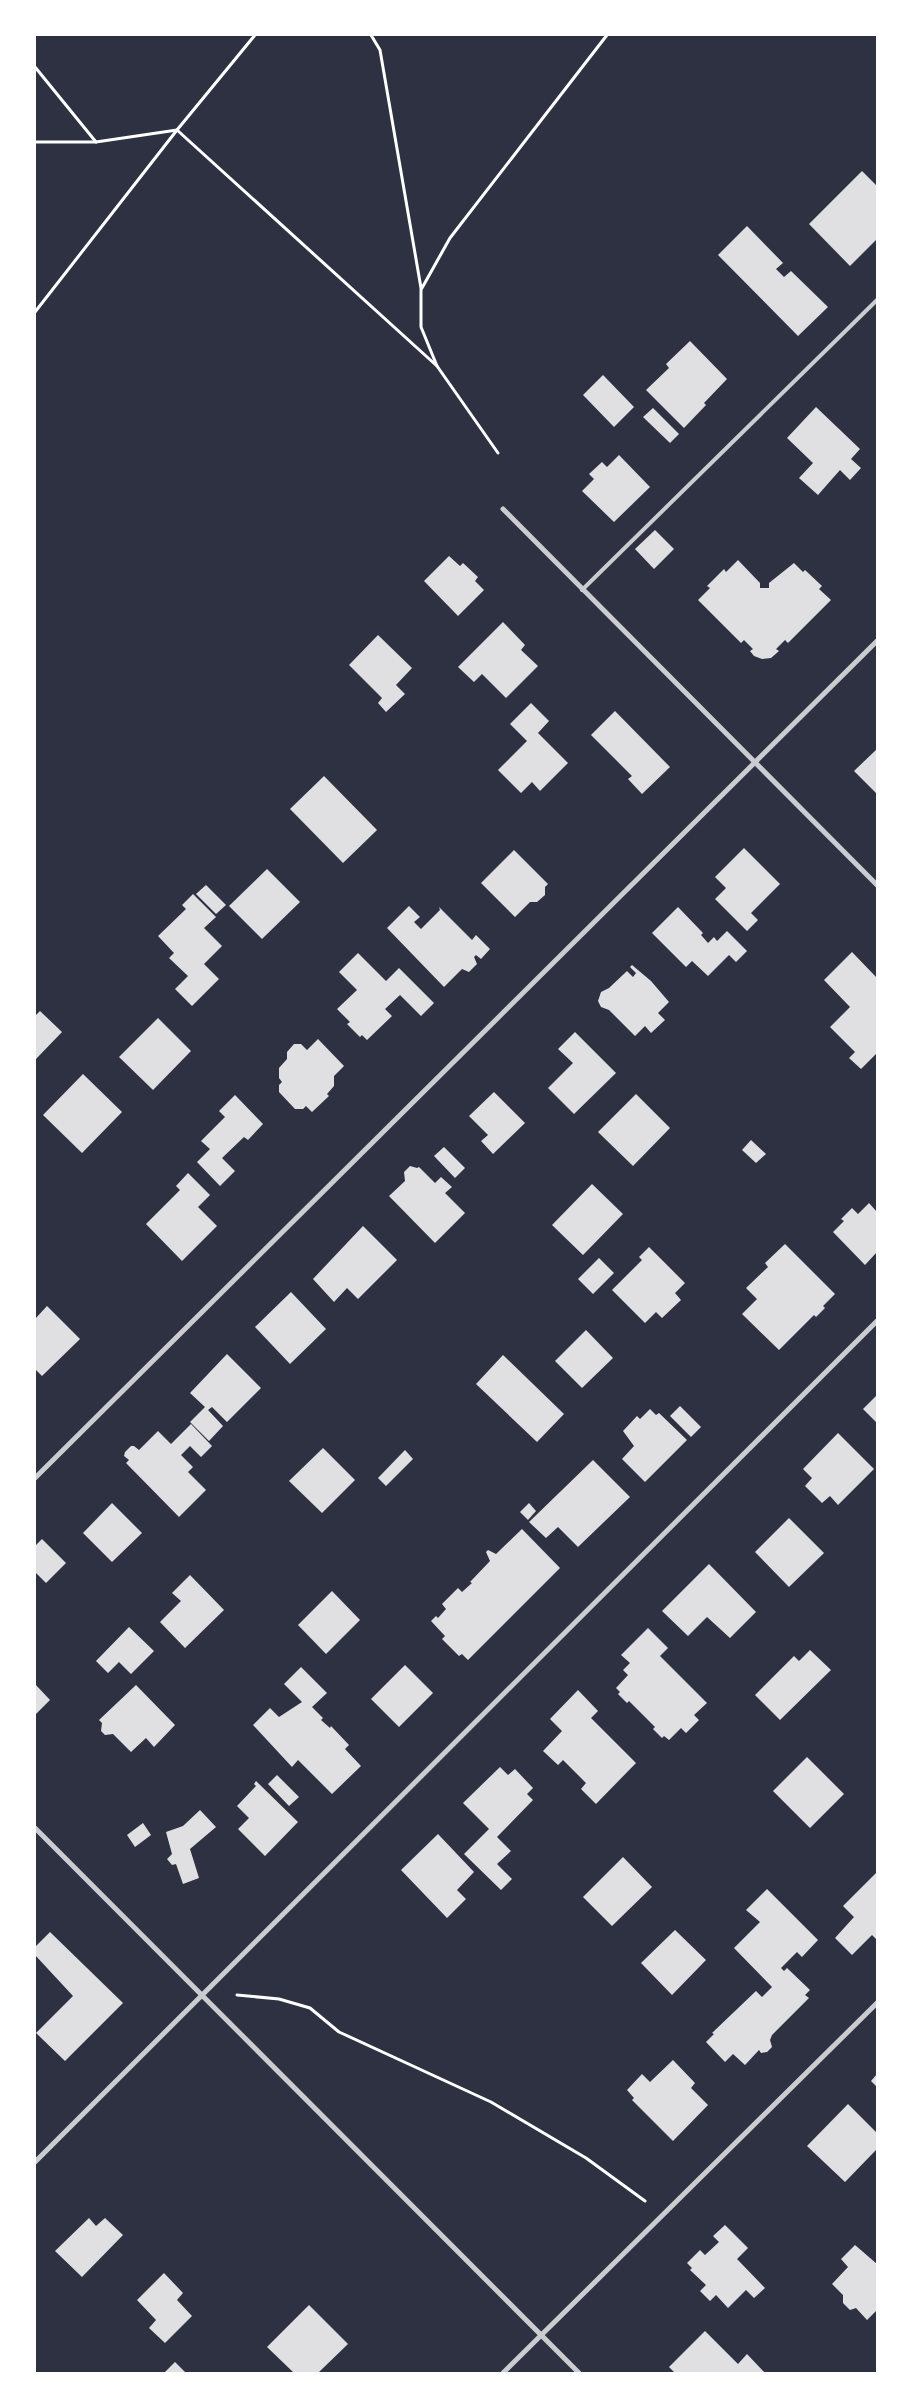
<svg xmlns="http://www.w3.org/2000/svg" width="912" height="2408" viewBox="0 0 912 2408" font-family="Raleway,sans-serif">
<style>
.building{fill:#e0e0e3}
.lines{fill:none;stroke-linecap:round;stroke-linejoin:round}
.path{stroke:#fff;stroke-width:3}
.service{stroke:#caccd0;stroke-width:4}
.minor{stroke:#caccd0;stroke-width:5}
</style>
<rect width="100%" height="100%" fill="#2d3142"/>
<g class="building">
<polygon points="862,171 877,186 877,239 850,266 809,224"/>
<polygon points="747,226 783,263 776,269 784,277 791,271 828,307 798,336 718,255"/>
<polygon points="690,341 727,379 704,403 706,405 684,428 646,390 669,368 666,364"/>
<polygon points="603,375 634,407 614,427 583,395"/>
<polygon points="816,407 860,449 851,459 861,468 850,480 840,470 818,495 799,478 813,463 787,438"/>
<polygon points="653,408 679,434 670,443 643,417"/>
<polygon points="619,455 650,487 614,522 582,491 594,479 589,474 602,462 607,467"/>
<polygon points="655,530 674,549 654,569 635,549"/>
<polygon points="449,556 460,566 463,563 478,577 475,581 484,590 458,616 424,581"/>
<polygon points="738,560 760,583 760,588 769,588 769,583 794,563 803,572 805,570 822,586 819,589 831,600 788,643 785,640 776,649 779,651 771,658 762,659 754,656 750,651 753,649 744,640 741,643 698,600 710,588 707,586 724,569 726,572"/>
<polygon points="503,622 525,645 521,650 538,666 506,698 482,674 474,682 458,667"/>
<polygon points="378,635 412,668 396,685 405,694 386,712 378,703 382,698 349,665"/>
<polygon points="531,703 549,721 538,733 568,763 540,791 532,782 521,793 498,770 527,741 510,724"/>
<polygon points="615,711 670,767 642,794 628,779 632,776 591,735"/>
<polygon points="877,749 877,794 854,771"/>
<polygon points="324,776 377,830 343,863 290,809"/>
<polygon points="744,848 780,884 751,913 758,920 747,931 715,899 726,888 715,877"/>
<polygon points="514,850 548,884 545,887 545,895 537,902 530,902 515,917 481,883"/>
<polygon points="267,869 300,902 262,939 229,906"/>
<polygon points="206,885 226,905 216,914 196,894"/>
<polygon points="193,894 216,917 204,928 222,946 204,964 219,979 192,1006 175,989 188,976 169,958 174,953 158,936 186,909 182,905"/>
<polygon points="409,906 420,917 414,922 421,929 440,910 439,907 472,940 476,935 490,949 481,959 476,955 474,957 477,964 469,972 462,969 444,987 387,928"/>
<polygon points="678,907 703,933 701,935 708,943 714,937 717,941 727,931 747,951 736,962 729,955 708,976 692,961 686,967 652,933"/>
<polygon points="852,952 877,978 877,1053 861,1069 849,1058 855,1052 830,1027 850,1007 824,980"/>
<polygon points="358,953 386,981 399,968 434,1003 421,1016 400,995 385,1009 392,1016 367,1040 362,1035 360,1037 347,1024 350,1022 337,1009 357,990 339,972"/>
<polygon points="632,965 651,981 669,1002 658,1013 665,1020 651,1033 645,1026 635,1036 609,1010 601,1007 598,1001 601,992 609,988 627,971 633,977 636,973 630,967"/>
<polygon points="40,1011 62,1032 35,1060 35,1016"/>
<polygon points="158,1018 191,1051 153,1090 119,1057"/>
<polygon points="575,1032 616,1073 574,1114 548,1088 573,1063 558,1049"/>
<polygon points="318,1039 344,1066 334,1076 334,1086 327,1094 329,1096 312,1112 306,1106 303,1109 295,1109 279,1092 279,1085 282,1082 279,1078 279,1068 287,1059 287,1052 294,1044 301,1044 307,1050"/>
<polygon points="83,1074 122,1112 82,1153 43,1115"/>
<polygon points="494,1092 525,1123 493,1154 481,1141 488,1135 469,1116"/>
<polygon points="636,1094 670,1128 633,1166 598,1132"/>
<polygon points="235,1095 263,1124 248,1140 244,1137 222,1158 235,1171 220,1186 197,1162 210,1149 201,1141 225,1117 219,1111"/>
<polygon points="751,1140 766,1154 756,1163 742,1150"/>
<polygon points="444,1147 465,1168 455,1178 434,1156"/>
<polygon points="410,1166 417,1168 419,1167 435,1183 441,1177 452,1187 445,1193 465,1213 435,1243 389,1196 405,1181 404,1172"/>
<polygon points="188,1173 210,1195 198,1207 217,1226 182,1261 146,1224 180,1190 176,1186"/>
<polygon points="592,1184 623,1214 583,1255 552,1225"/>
<polygon points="869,1203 877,1212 877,1252 865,1265 833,1232 844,1221 841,1219 852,1208 858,1214"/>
<polygon points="363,1226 397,1260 358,1299 347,1288 334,1302 313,1279"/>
<polygon points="785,1244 835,1294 823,1306 825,1308 816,1317 814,1315 779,1350 742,1314 757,1299 746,1288 768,1267 765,1263"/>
<polygon points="649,1247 685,1283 675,1293 681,1300 662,1318 656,1312 645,1323 612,1290 642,1260 639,1257"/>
<polygon points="599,1258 614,1273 593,1294 578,1279"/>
<polygon points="291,1292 326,1329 290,1364 255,1327"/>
<polygon points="47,1306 80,1339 42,1376 35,1369 35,1319"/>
<polygon points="586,1330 613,1358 582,1388 555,1361"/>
<polygon points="227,1354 261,1388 227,1422 212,1407 208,1410 223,1426 209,1441 190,1422 205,1407 190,1393"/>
<polygon points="503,1355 564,1414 537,1442 476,1384"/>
<polygon points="877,1395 877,1423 863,1409"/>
<polygon points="680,1406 701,1427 691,1437 670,1416"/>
<polygon points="650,1409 656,1415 659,1413 687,1440 645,1482 622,1459 634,1446 623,1431 637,1416 640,1419"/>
<polygon points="191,1424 212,1446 201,1457 190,1446 181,1455 193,1467 188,1472 206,1490 179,1517 126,1463 129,1460 124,1456 125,1452 131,1446 134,1446 139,1450 158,1431 171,1444"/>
<polygon points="838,1433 874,1469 838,1505 830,1496 822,1503 805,1486 812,1478 803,1469"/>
<polygon points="323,1448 355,1480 322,1513 289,1481"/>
<polygon points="405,1450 413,1459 386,1486 378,1478"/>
<polygon points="593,1460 630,1497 578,1547 558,1527 546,1538 529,1522"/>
<polygon points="112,1503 142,1533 112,1562 83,1533"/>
<polygon points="529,1503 536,1511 528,1520 520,1512"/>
<polygon points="789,1518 824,1553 789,1587 755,1552"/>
<polygon points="522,1529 560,1568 468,1660 462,1654 459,1656 442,1639 445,1636 431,1621 436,1616 438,1618 446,1609 442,1604 458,1588 462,1592 472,1583 470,1582 490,1561 486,1552 488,1550 496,1554"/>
<polygon points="42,1539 66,1563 46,1583 35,1572 35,1546"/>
<polygon points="709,1564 756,1612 730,1638 707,1617 688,1636 662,1611"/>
<polygon points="190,1575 224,1610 185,1648 160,1622 181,1601 172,1593"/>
<polygon points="332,1591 360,1620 326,1654 298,1625"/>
<polygon points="129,1627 154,1651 131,1674 119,1662 108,1673 96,1661"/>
<polygon points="648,1628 668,1648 660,1656 707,1703 694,1715 699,1720 686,1733 681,1728 669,1740 664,1736 662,1738 653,1729 655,1727 629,1701 627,1703 618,1694 620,1692 616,1688 628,1675 623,1670 630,1663 621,1655"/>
<polygon points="810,1650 831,1670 780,1720 755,1695 794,1656 799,1661"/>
<polygon points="405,1665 433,1693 399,1727 371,1699"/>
<polygon points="301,1667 327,1693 312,1707 323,1718 321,1720 330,1728 331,1726 349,1745 345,1749 361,1766 332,1794 298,1760 292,1767 253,1725 270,1708 279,1717 302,1702 284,1684"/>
<polygon points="35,1684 50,1700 35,1715"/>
<polygon points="136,1685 175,1725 154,1747 146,1738 131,1752 113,1734 105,1735 101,1731 102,1723 99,1720"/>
<polygon points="578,1690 598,1711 591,1718 636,1763 596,1804 581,1789 586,1783 563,1760 558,1765 543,1751 562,1731 550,1719"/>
<polygon points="807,1757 844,1794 810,1828 773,1791"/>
<polygon points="500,1767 508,1775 515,1769 533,1788 527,1794 533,1800 497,1837 511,1851 497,1864 512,1879 501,1890 464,1854 489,1829 463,1803"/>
<polygon points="277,1775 299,1797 289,1806 268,1784"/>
<polygon points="256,1781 298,1822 265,1856 238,1829 249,1818 237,1806 256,1786 254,1784"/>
<polygon points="200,1810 216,1827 190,1849 199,1878 183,1884 176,1864 172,1865 167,1859 172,1854 166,1832 183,1826"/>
<polygon points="143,1823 151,1835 135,1847 127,1835"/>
<polygon points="438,1834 474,1872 457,1890 466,1899 447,1918 401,1870"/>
<polygon points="623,1857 652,1887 612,1926 583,1897"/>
<polygon points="877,1872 877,1937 876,1939 872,1935 852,1955 835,1938 854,1917 843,1906"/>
<polygon points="767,1889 818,1940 802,1957 797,1952 781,1968 784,1971 787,1968 810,1990 805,1995 809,1998 772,2035 770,2040 772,2047 767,2052 761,2053 759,2050 745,2065 733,2054 725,2062 706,2042 714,2034 712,2033 756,1991 762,1997 772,1987 734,1948 760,1922 746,1910"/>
<polygon points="675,1930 706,1960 672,1995 641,1963"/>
<polygon points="50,1932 123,2003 65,2061 36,2033 73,1996 35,1955 35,1947"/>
<polygon points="673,2060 695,2083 691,2088 708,2105 673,2141 632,2100 634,2098 627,2090 642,2074 650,2082"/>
<polygon points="877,2074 877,2087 871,2081"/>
<polygon points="848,2104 877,2133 877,2149 845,2182 807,2146"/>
<polygon points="89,2218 96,2226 105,2218 123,2235 82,2277 55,2251"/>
<polygon points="725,2225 748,2248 737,2259 765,2288 754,2298 746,2290 728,2308 716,2295 710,2301 700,2291 706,2285 690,2270 692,2268 687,2263 700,2250 705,2255 719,2242 713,2236"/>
<polygon points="855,2245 877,2264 877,2310 867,2320 856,2308 850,2310 843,2303 843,2295 832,2284 848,2267 841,2259"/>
<polygon points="164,2273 183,2293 177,2300 192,2316 165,2343 149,2328 156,2320 137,2300"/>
<polygon points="309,2305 348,2344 318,2373 294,2373 267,2347"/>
<polygon points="705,2331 738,2364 747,2354 765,2373 675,2373 669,2367"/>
<polygon points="175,2362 186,2373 164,2373"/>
</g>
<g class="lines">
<g class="path">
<polyline points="371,35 380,50 421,288 421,327 437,366 498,453"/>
<polyline points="35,67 96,142"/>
<polyline points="35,142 96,142 177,130 437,366"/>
<polyline points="422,288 450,238 607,35"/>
<polyline points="35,312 177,130 255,35"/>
<polyline points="237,1995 279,1999 310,2008 339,2032 491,2102 586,2158 645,2201"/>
</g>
<polyline class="service" points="582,590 877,300"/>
<g class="minor">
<polyline points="503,509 877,885"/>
<polyline points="35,1478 877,641"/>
<polyline points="35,1828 579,2373"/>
<polyline points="35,2162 877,1321"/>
<polyline points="503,2373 877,2003"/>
</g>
</g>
<rect width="912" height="2408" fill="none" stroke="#ffffff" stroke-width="72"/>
</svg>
